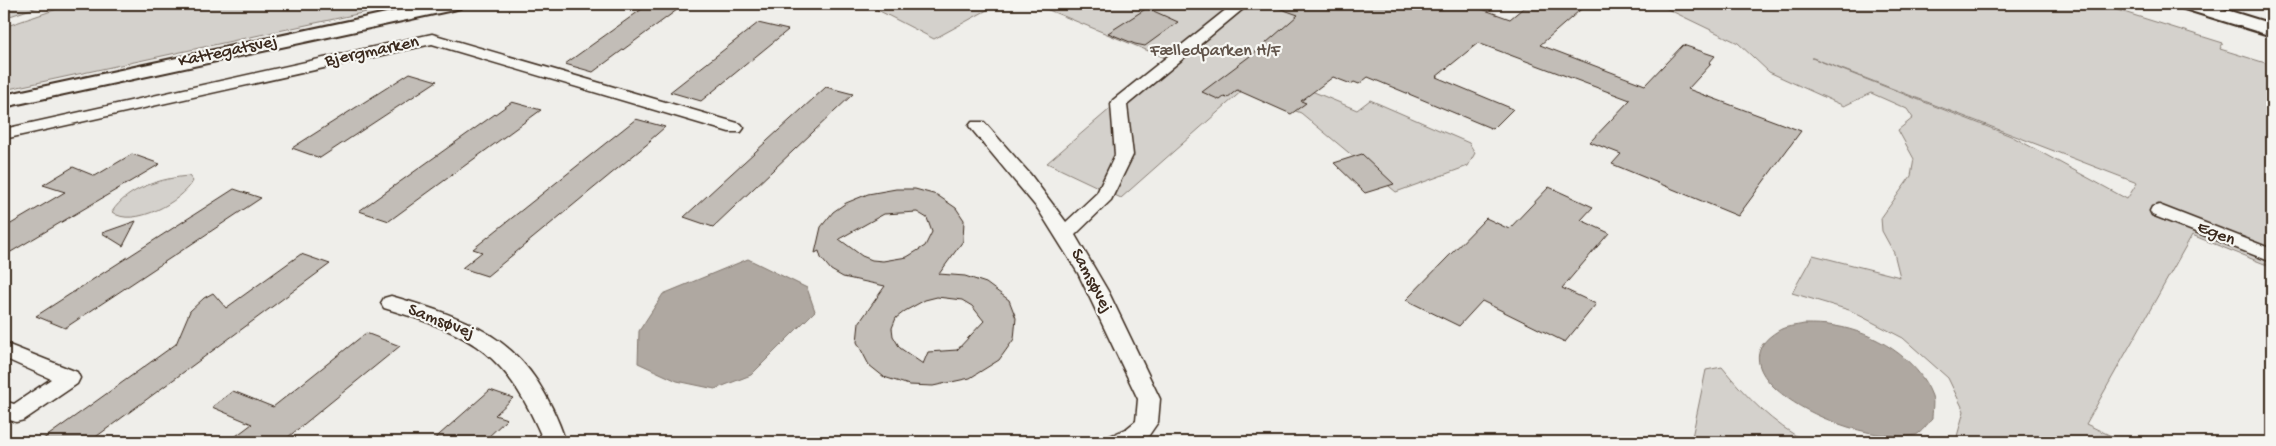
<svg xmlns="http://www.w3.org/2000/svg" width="2276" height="446" viewBox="0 0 2276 446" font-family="'Gochi Hand',sans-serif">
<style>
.green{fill:#d4d1cc;stroke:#887e75;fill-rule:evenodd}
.water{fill:#afa8a1;stroke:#81766d}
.building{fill:#c2bdb7;stroke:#3b2a1e;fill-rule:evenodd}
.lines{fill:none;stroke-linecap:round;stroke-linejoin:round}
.minor-casing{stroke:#3b2a1e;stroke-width:3}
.tertiary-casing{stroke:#3b2a1e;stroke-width:4}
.minor{fill:#f6f6f2;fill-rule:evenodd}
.tertiary{fill:#f6f6f2;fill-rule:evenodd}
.labels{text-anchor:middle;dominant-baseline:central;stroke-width:4.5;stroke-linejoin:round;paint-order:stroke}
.park-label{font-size:18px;fill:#61544a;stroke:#f6f6f2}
.street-label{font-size:18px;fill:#3b2a1e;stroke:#f6f6f2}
</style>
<rect width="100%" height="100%" fill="#efeeea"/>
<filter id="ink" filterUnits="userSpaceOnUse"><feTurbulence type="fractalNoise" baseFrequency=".02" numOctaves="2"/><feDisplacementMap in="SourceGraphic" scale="10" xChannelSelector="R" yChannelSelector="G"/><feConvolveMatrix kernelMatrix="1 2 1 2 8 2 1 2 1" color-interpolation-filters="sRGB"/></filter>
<g filter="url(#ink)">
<g class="green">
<polygon points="4,4 46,4 4,18"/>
<polygon points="72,4 404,4 4,90 4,27"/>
<polygon points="866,4 998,4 934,39"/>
<polygon points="1034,4 1340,4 1121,198 1047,163 1168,59"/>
<path d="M1657 4H2098L2223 43 2220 49 2272 65V267L2192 235 2086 424 2124 442H1953L1956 440 1964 411 1948 378 1903 338 1849 310 1792 293 1813 255 1900 277 1894 253 1882 231 1881 218 1911 176 1914 159 1898 130 1913 118 1907 109 1871 93 1844 106 1769 72 1738 43ZM1812 58H1813L2137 183 2127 199 2011 136Z"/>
<polygon points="1283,79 1357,110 1370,100 1469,143 1475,153 1468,166 1396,192 1301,113 1258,96"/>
<path d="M189 176 193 181C183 201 132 229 112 212 127 188 162 178 189 176Z"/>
<path d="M1722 367C1746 397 1773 424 1807 442H1691L1706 370Z"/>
</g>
<g class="water">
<polygon points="748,259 807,288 815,311 751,375 715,389 677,381 638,363 639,331 663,294"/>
<path d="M1804 324C1814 324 1825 324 1835 326 1873 332 1918 358 1932 396 1934 402 1932 412 1932 419 1927 424 1922 432 1916 435 1850 446 1706 374 1778 331 1785 326 1796 326 1804 324Z"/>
</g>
<g class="building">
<polygon points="649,4 685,4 593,72 565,64"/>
<polygon points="1274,4 1468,4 1510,19 1528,4 1587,4 1540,45 1645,85 1683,45 1715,56 1709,63 1711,64 1688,89 1801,131 1738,216 1612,164 1621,154 1590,142 1630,100 1478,43 1436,77 1513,109 1493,129 1368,77 1359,84 1354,82 1351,84 1333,77 1301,101 1306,103 1291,114 1237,90 1227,98 1224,97 1220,100 1202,92 1258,50 1298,15 1273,6"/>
<polygon points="1147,8 1178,22 1145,46 1135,44 1108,33"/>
<polygon points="758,23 788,30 701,101 670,92"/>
<polygon points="410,73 437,81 320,158 292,148"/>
<polygon points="826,87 853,94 713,227 684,217"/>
<polygon points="512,102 541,110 389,221 359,211"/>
<polygon points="636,119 665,127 649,141 651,141 487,276 462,268 482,252 473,249"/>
<polygon points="132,154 160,164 4,256 4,228 65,192 43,185 73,167 95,176"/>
<polygon points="1362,154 1394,184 1365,193 1334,163"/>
<polygon points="1549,187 1593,207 1581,220 1609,233 1562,288 1596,304 1565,342 1482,301 1459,326 1406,300 1486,218 1509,229"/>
<polygon points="234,189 261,198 65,328 36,316"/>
<path d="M896 189H915L937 195 956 208 964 220 963 241 939 274 965 276 986 283 1009 300 1016 318 1014 339 999 360 970 378 933 386 909 385 884 377 869 365 857 342 859 323 885 286 843 277 831 270 821 258 819 251 815 253 821 227 833 212 846 203 868 194ZM917 212 927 218 932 232 925 246 907 257 883 261 872 260 862 256 839 239 884 214ZM937 297 962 300 972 306 984 321 957 350 928 352 923 364 900 348 893 336 892 328 896 318 905 311 925 300Z"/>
<polygon points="136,221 123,246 102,233"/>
<polygon points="301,254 330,264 89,442 39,442 176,344 190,311 204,298 213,293 226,308"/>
<polygon points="366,333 400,346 282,442 228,442 252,424 212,407 233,391 273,407"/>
<polygon points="490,390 513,398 495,415 507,419 483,442 431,442"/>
</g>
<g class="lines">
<defs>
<g id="minor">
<polygon points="1233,4 1249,4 1127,105 1133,155 1111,200 1075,235 1109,293 1160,399 1158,422 1147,438 1140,442 1107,442 1110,436 1126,429 1136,421 1138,399 1078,273 1038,209 969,126 972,122 984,122 1030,174 1066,222 1097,193 1115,155 1111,104 1113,100"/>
<polygon points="432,34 741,124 744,128 741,132 729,132 432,44 4,139 4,129"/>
<polygon points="2159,205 2272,249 2272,262 2152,215 2150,211 2152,207"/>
<path d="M391 296C485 323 532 344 566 442H544C507 353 474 335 384 308L381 303 384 298Z"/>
<polygon points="4,343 77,372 80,378 77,384 24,420 16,422 4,418 4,401 14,404 51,379 4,358"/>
</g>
<g id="tertiary">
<polygon points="428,4 462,4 460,8 453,10 4,107 4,95"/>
<polygon points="2179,4 2207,4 2272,24 2272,36 2181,8"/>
</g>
</defs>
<use href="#minor" class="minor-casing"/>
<use href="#tertiary" class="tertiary-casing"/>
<use href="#minor" class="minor"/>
<use href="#tertiary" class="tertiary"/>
</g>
</g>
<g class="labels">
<g class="park-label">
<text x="1215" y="51">Fælledparken H/F</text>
</g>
<g class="street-label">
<text transform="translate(228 52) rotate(-12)">Kattegatsvej</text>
<text transform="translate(372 52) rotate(-12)">Bjergmarken</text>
<text transform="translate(2216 234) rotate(22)">Egen</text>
<text transform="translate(1091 281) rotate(62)">Samsøvej</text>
<text transform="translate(441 322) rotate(21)">Samsøvej</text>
</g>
</g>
<rect width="2276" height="446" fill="none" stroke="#f6f6f2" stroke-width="20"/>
<rect x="10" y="10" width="2256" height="426" fill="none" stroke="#3b2a1e" stroke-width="2" filter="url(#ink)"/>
</svg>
